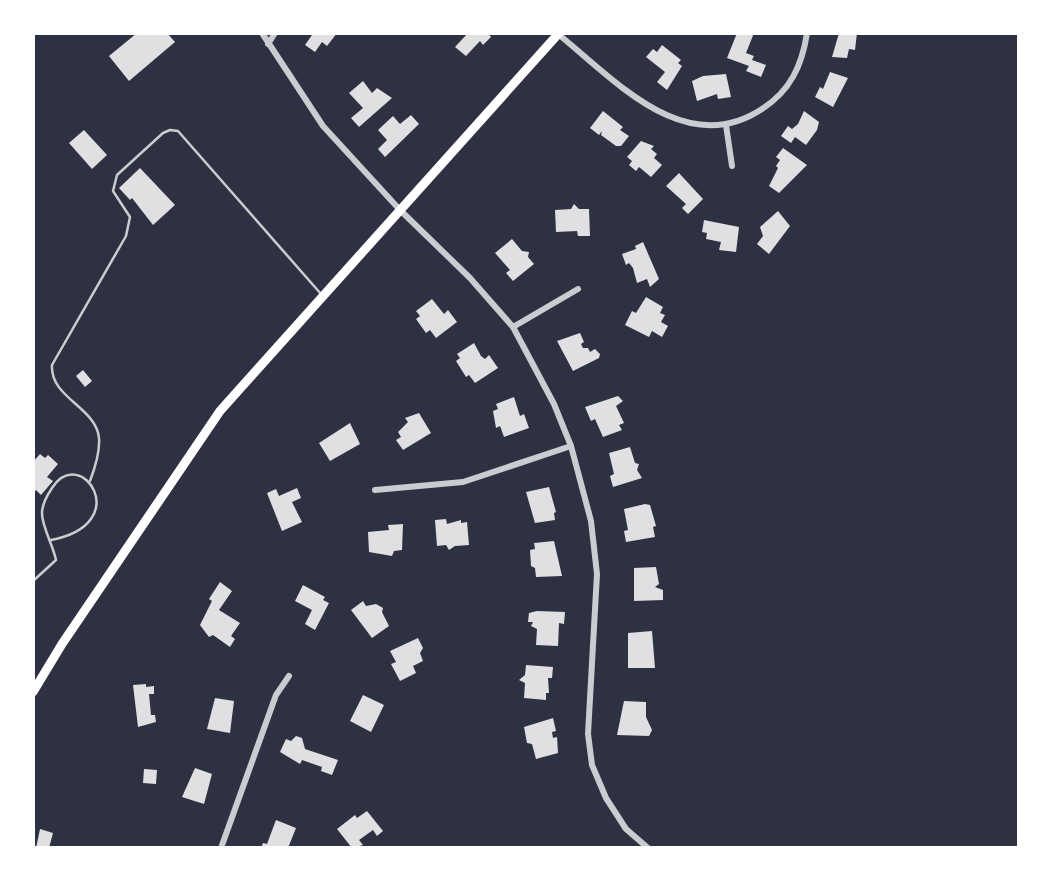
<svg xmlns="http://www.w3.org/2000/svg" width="1052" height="881" viewBox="0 0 1052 881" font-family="Jost,sans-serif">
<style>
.building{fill:#e0e0e3}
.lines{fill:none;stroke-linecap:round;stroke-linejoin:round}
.service{stroke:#caccd0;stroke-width:2.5}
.minor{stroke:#caccd0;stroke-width:6}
.primary{stroke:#fff;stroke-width:9}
</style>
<rect width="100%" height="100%" fill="#2d3142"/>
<g class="building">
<polygon points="137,33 167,33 175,42 129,81 109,56"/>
<polygon points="309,33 337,33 327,46 322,42 315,52 305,45 312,35"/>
<polygon points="468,33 488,33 491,37 483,45 480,41 466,56 455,47"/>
<polygon points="737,33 754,33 746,53 754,56 752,60 766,65 761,77 746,71 749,66 727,58"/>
<polygon points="839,33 857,33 855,50 849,49 847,58 832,57"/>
<polygon points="662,45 681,60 678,63 682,66 667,90 657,82 665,72 646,57 653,49 657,52"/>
<polygon points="830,72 848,78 833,107 815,97 820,87 823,89"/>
<polygon points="726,74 731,97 718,99 717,94 697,101 692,81 703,76"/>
<polygon points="363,81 372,93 377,88 392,98 359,127 351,118 363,108 349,93"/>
<polygon points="603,111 623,127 620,130 629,136 621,146 616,146 601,135 602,131 599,135 590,128"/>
<polygon points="804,111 819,122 817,130 806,145 795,137 791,143 781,136 788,126 792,129 798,124"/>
<polygon points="411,115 419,124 385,157 378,149 387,140 378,130 393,116 400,124"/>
<polygon points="84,130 107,155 92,169 69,143"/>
<polygon points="641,141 654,146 651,149 657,154 654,158 662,165 651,177 639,167 636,171 629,165 632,161 627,157"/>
<polygon points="783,148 807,165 779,193 769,186 778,168 776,166 780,160 776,157"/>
<polygon points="140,168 175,205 153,225 132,198 130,200 119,188"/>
<polygon points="679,173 703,199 688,214 682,208 686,204 666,186"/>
<polygon points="574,204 579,209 589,209 590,236 578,236 577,231 556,232 555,210 571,209"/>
<polygon points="778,211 790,226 769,254 757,244 763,236 760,227"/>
<polygon points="704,220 739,227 736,252 719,250 721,242 706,239 707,233 702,232"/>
<polygon points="512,239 522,251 529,252 528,257 534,264 513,281 506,273 510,270 495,253"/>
<polygon points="643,242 659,279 650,287 647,279 637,283 633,268 629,263 626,265 622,254 636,249 635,246"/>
<polygon points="646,297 663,307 660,313 665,315 661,322 668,326 662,337 652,331 649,337 625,325 632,311 636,313"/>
<polygon points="432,299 444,314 448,310 457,322 436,338 430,330 426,333 416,319 420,316 416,311"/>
<polygon points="580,333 584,342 581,344 583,348 588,348 590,352 595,349 600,354 599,358 573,371 557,341"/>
<polygon points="474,343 481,356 485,359 489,355 498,368 475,383 469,375 466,377 456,361 460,358 457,354"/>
<polygon points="83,370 92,381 85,387 76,376"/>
<polygon points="618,396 623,401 616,406 624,423 619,425 622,430 603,437 595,419 591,421 585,407"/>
<polygon points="514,397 520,416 524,414 529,428 504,437 500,426 496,428 493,411 498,409 496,404"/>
<polygon points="419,413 431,433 403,450 396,440 401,437 398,432 408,422 405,418"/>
<polygon points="350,423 360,444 330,461 319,443"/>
<polygon points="630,447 635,463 639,464 637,470 642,478 613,487 610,476 614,474 609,453"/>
<polygon points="40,454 45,458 48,455 58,464 47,477 53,481 41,495 36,490 33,493 33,462"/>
<polygon points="549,487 556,512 554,513 555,520 535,523 526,492"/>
<polygon points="297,488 301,498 292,502 302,522 282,531 267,493 276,489 279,496"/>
<polygon points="645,504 650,505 656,526 653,527 655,537 626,542 624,531 628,530 624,509"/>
<polygon points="446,519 447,524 461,520 461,523 467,522 469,545 455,546 449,550 446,545 437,546 435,520"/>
<polygon points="403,524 402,550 394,551 392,556 369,552 368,532 389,530 388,525"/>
<polygon points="554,541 562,576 536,577 535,568 531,566 530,550 535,549 534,543"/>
<polygon points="656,567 659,584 655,587 663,590 663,600 634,601 634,568"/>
<polygon points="220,582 232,591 219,610 240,623 231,636 235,639 230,647 213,635 209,637 200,625 212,601 209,599"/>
<polygon points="303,585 325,597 323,600 329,603 315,630 305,624 312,610 295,601"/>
<polygon points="363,601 366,606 376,604 383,608 382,612 389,626 372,638 351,610"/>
<polygon points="537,611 565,612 564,624 559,623 558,646 536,645 537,629 531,626 533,622 528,622 529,613"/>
<polygon points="652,631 655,668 628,668 628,633"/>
<polygon points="418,638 423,648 420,653 423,661 413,666 416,673 400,681 391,664 396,662 390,651"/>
<polygon points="526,665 553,667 552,678 548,678 549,693 546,693 546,700 524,698 525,683 519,680 525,675"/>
<polygon points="146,684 146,687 154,686 154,694 149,694 151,715 155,715 156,722 138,727 133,685"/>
<polygon points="363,695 384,705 371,732 350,721"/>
<polygon points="215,698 234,701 230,733 207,729"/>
<polygon points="624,701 646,702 646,717 652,730 649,736 617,735"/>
<polygon points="553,718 556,731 552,732 553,738 557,737 558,753 536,759 532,744 527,743 524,727"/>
<polygon points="296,736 302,738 305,749 338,760 332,775 321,771 322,767 302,760 300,764 280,752 286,739 291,741"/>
<polygon points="195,768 212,774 204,804 182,797"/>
<polygon points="144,769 157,770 156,784 143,783"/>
<polygon points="367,811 383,831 377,836 373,830 359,840 363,845 352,848 337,829 355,815 357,818"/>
<polygon points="276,820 296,828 288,848 261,848 263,843 267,844"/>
<polygon points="40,829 53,833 49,848 36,848"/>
</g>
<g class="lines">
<g class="service">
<path d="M90 481C95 468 100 452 99 438 96 407 50 398 52 365L126 236 130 217 113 191 117 175 163 133 170 130 178 131 321 294"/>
<path d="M33 581 56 560C53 545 42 527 42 513 42 505 48 494 52 488 81 443 136 524 51 540"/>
</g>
<g class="minor">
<polyline points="262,33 323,126 400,210 470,278 513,327 554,404 571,446 591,521 597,574 588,734 592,765 606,798 626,829 648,848"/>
<path d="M558 34C615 80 685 160 762 109 790 91 802 66 807 33"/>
<polyline points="268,44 275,33"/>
<polyline points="726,125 732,166"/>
<polyline points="513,327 578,289"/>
<polyline points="375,490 463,482 571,446"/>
<polyline points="221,848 276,695 289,676"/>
</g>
<polyline class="primary" points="33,692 62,644 220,411 559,33"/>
</g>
<rect width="1052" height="881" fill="none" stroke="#ffffff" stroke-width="70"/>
</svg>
